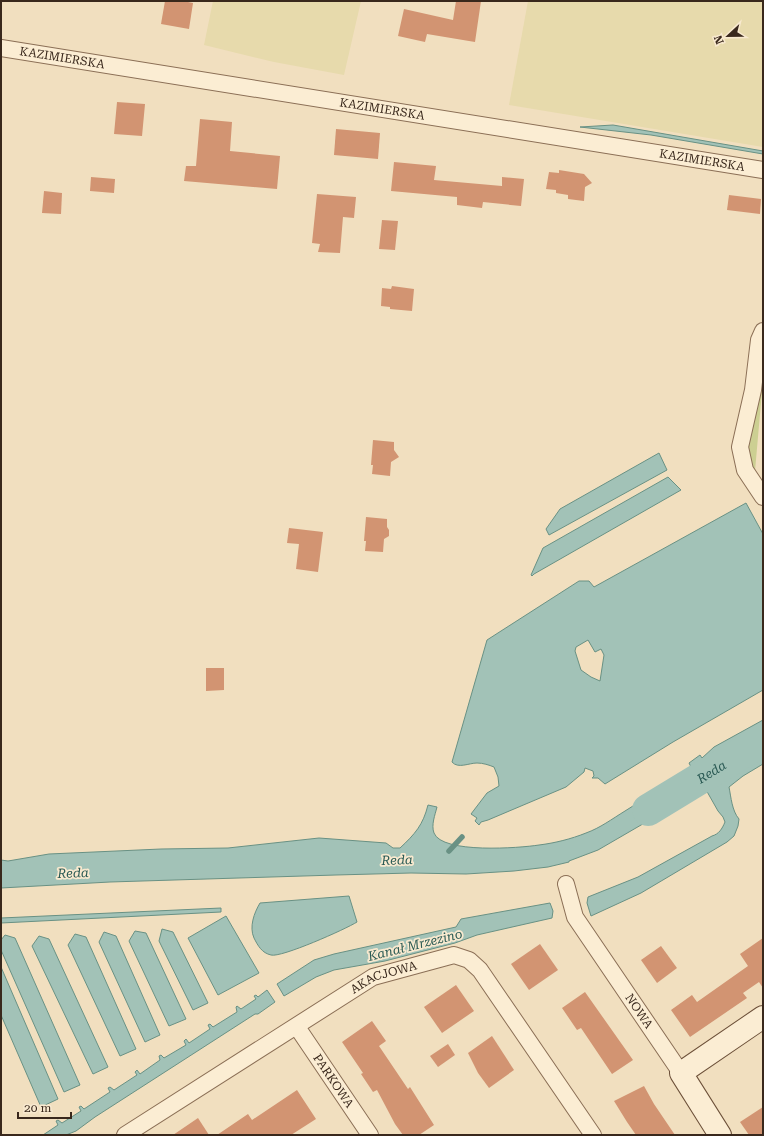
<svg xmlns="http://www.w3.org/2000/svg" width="764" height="1136" viewBox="0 0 764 1136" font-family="'Roboto Serif',serif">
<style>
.farmland{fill:#e7daac}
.green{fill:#cccf92}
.water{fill:#a2c2b7;stroke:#699184;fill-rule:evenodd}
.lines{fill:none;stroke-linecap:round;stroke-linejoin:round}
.stream{stroke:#699184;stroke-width:5.5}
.river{stroke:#a2c2b7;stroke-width:32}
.building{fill:#d29472}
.street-casing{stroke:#8b6f56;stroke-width:18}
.secondary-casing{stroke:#6c5039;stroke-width:24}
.street{stroke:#fbedd3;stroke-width:16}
.secondary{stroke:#fbedd3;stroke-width:22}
.labels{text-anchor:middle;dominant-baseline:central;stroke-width:3.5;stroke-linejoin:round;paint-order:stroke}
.street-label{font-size:12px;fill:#39281c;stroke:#f8e9cf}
.water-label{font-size:13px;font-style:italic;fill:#2a5a54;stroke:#f8e9cf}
</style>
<rect width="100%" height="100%" fill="#f1dfbf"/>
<g class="farmland">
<polygon points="213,1 361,1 344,75 274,62 204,45"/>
<polygon points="528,1 763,1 763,147 509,105"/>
</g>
<polygon class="green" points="763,348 763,380 755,471 761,480 763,481 763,484 746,460"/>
<g class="water">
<polygon points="613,125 763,151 763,154 651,135 580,127"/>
<polygon points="659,453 667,470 549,535 546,529 560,509"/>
<polygon points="668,477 681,490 534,574 532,576 531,575 543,548"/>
<path d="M746 503 763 534V690L673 742 605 784 598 778H592L594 776 593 771 585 768 584 772 566 787 488 820 481 822 479 825 475 821 477 818 471 814 487 793 499 786 498 777 494 767C489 765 483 763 477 763 469 763 458 769 452 762L487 640 579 581H589L594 587ZM588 640 595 652 601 649 604 655 600 681 591 677 581 670 575 651 576 647Z"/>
<path d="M763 720V764L743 776 729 787C731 797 732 811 739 819L738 826 734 836 727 842 641 893 591 916 587 903 588 897 638 877 712 836C719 834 722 829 725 822L723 817 718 811 705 788 703 789 691 770 692 769 689 763 700 755 702 758 714 747Z"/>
<path d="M679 777 691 796 598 850 569 861V862L548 867 514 871 466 874 411 873 336 875 110 882 1 888V860L8 861 49 854 161 849 228 848 319 838 386 843 393 848H400C415 834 423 825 428 805L437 807C435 815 431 825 434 833 442 854 520 848 539 845 555 843 571 839 586 833 600 828 612 819 625 811 643 800 661 788 679 777Z"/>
<path d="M349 896 357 922C346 929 281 958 271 955 262 953 258 946 254 938 249 927 254 913 260 903Z"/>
<polygon points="550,903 553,911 552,918 477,935 455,943 385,961 334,970 316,977 284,996 277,984 314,960 334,954 456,927 461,919"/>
<polygon points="221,908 221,912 1,923 1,918"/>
<polygon points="226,916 259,973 218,995 188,938"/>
<polygon points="162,929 173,932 208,1003 193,1010 159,941"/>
<polygon points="135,931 146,933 186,1019 169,1026 129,941"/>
<polygon points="104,932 116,936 160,1035 145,1042 99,942"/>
<polygon points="75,934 86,937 136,1049 120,1056 68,945"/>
<polygon points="5,935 15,938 80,1085 64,1092 1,950 1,940"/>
<polygon points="39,936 49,939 108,1067 93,1074 32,946"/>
<polygon points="1,967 58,1099 41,1107 1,1015"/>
<polygon points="267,990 275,1002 258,1014 255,1014 95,1117 76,1131 66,1135 43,1135 58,1125 56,1121 58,1120 62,1123 81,1111 79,1107 81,1106 84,1109 110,1092 108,1088 110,1087 114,1090 137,1075 135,1072 137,1070 140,1074 160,1060 159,1056 161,1055 164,1058 186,1045 184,1041 186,1039 189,1043 210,1029 208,1025 210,1024 213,1027 237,1012 236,1007 237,1006 241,1009 256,999 254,996 256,995 258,997"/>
</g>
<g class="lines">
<polyline class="stream" points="449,851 462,837"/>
<path class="river" id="s1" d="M648 810 763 740"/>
</g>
<g class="building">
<polygon points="165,1 183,1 193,3 189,29 161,24"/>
<polygon points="456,1 481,1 475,42 427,34 425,42 398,36 404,9 453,20"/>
<polygon points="117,102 145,104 142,136 114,134"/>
<polygon points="200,119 232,122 230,151 280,156 277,189 184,181 186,166 196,166"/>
<polygon points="336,129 380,133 378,159 334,155"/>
<polygon points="394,162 436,166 434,180 502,186 502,177 524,179 521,206 483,202 482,208 457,205 457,197 391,191"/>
<polygon points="559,170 584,174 592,183 585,187 584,201 568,199 568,195 556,193 556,190 546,189 549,172 559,173"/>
<polygon points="91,177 115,179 114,193 90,191"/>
<polygon points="44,191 62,193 61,214 42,213"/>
<polygon points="317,194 356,197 354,218 343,217 340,253 318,252 320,244 312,243"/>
<polygon points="729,195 761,199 760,214 727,210"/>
<polygon points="382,220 398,221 395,250 379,249"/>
<polygon points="392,286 414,289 412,311 390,309 390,307 381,306 382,288 391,289"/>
<polygon points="373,440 394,442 394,450 399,457 391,462 390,476 372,474 373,465 371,465"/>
<polygon points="366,517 387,519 387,527 389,530 389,536 384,539 383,552 365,551 366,541 364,541"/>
<polygon points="289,528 323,532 318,572 296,569 299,544 287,543"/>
<polygon points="206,668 224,668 224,690 206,691"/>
<polygon points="763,938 763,988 759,982 743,993 747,998 690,1037 671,1010 692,995 697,1002 748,966 740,954"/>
<polygon points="540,944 558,970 529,990 511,964"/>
<polygon points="661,946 677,968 657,983 641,960"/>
<polygon points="456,985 474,1011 442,1033 424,1007"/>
<polygon points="585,992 633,1060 612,1074 581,1028 577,1030 562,1008"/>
<polygon points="372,1021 386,1041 379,1046 408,1089 410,1087 434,1125 419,1135 403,1135 395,1124 377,1090 373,1092 361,1074 363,1073 342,1042"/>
<polygon points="492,1036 514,1070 489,1088 478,1073 468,1053"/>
<polygon points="448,1044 455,1055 438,1067 430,1056"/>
<polygon points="644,1086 654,1104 675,1135 636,1135 627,1122 614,1101"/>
<polygon points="297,1090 316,1119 291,1135 217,1135 248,1114 252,1120"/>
<polygon points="763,1107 763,1135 749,1135 740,1122"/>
<polygon points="198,1118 209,1135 173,1135"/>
</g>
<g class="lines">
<defs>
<g id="street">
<path id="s2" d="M1 48 763 170"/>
<polyline points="763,331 759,340 753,390 740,447 745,470 763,497"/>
<path id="s3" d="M566 884 575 917 681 1073"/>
<path id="s4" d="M297 1027 370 1135"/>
<path id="s5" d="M125 1135 373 977 454 955 469 960 480 970 593 1135"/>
</g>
<polyline id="secondary" points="720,1135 681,1073 763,1017"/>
</defs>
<use href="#street" class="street-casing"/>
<use href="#secondary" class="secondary-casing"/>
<use href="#street" class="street"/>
<use href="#secondary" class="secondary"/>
</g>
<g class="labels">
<g class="street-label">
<text stroke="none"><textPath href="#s2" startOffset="62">KAZIMIERSKA</textPath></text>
<text stroke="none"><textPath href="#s2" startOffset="386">KAZIMIERSKA</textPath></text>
<text stroke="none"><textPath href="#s2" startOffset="710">KAZIMIERSKA</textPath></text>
<text stroke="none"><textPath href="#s5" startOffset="304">AKACJOWA</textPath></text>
<text stroke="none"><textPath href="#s3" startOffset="148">NOWA</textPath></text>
<text stroke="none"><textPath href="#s4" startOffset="65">PARKOWA</textPath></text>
</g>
<g class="water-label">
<text stroke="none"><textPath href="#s1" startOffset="74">Reda</textPath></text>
<text transform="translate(397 860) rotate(-2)">Reda</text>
<text transform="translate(73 873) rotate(-2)">Reda</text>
<text transform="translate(415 945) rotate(-14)">Kanał Mrzezino</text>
</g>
</g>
<rect width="764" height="1136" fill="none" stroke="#39281c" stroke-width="4"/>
<g transform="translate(728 36) rotate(248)" stroke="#f8e9cf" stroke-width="3" paint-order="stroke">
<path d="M0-3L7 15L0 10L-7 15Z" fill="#39281c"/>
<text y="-6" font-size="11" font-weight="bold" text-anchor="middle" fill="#39281c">N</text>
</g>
<path d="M18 1112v6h53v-6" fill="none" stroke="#39281c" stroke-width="2"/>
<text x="24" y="1112" font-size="12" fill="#39281c" stroke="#f8e9cf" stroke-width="3" paint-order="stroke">20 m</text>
</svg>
